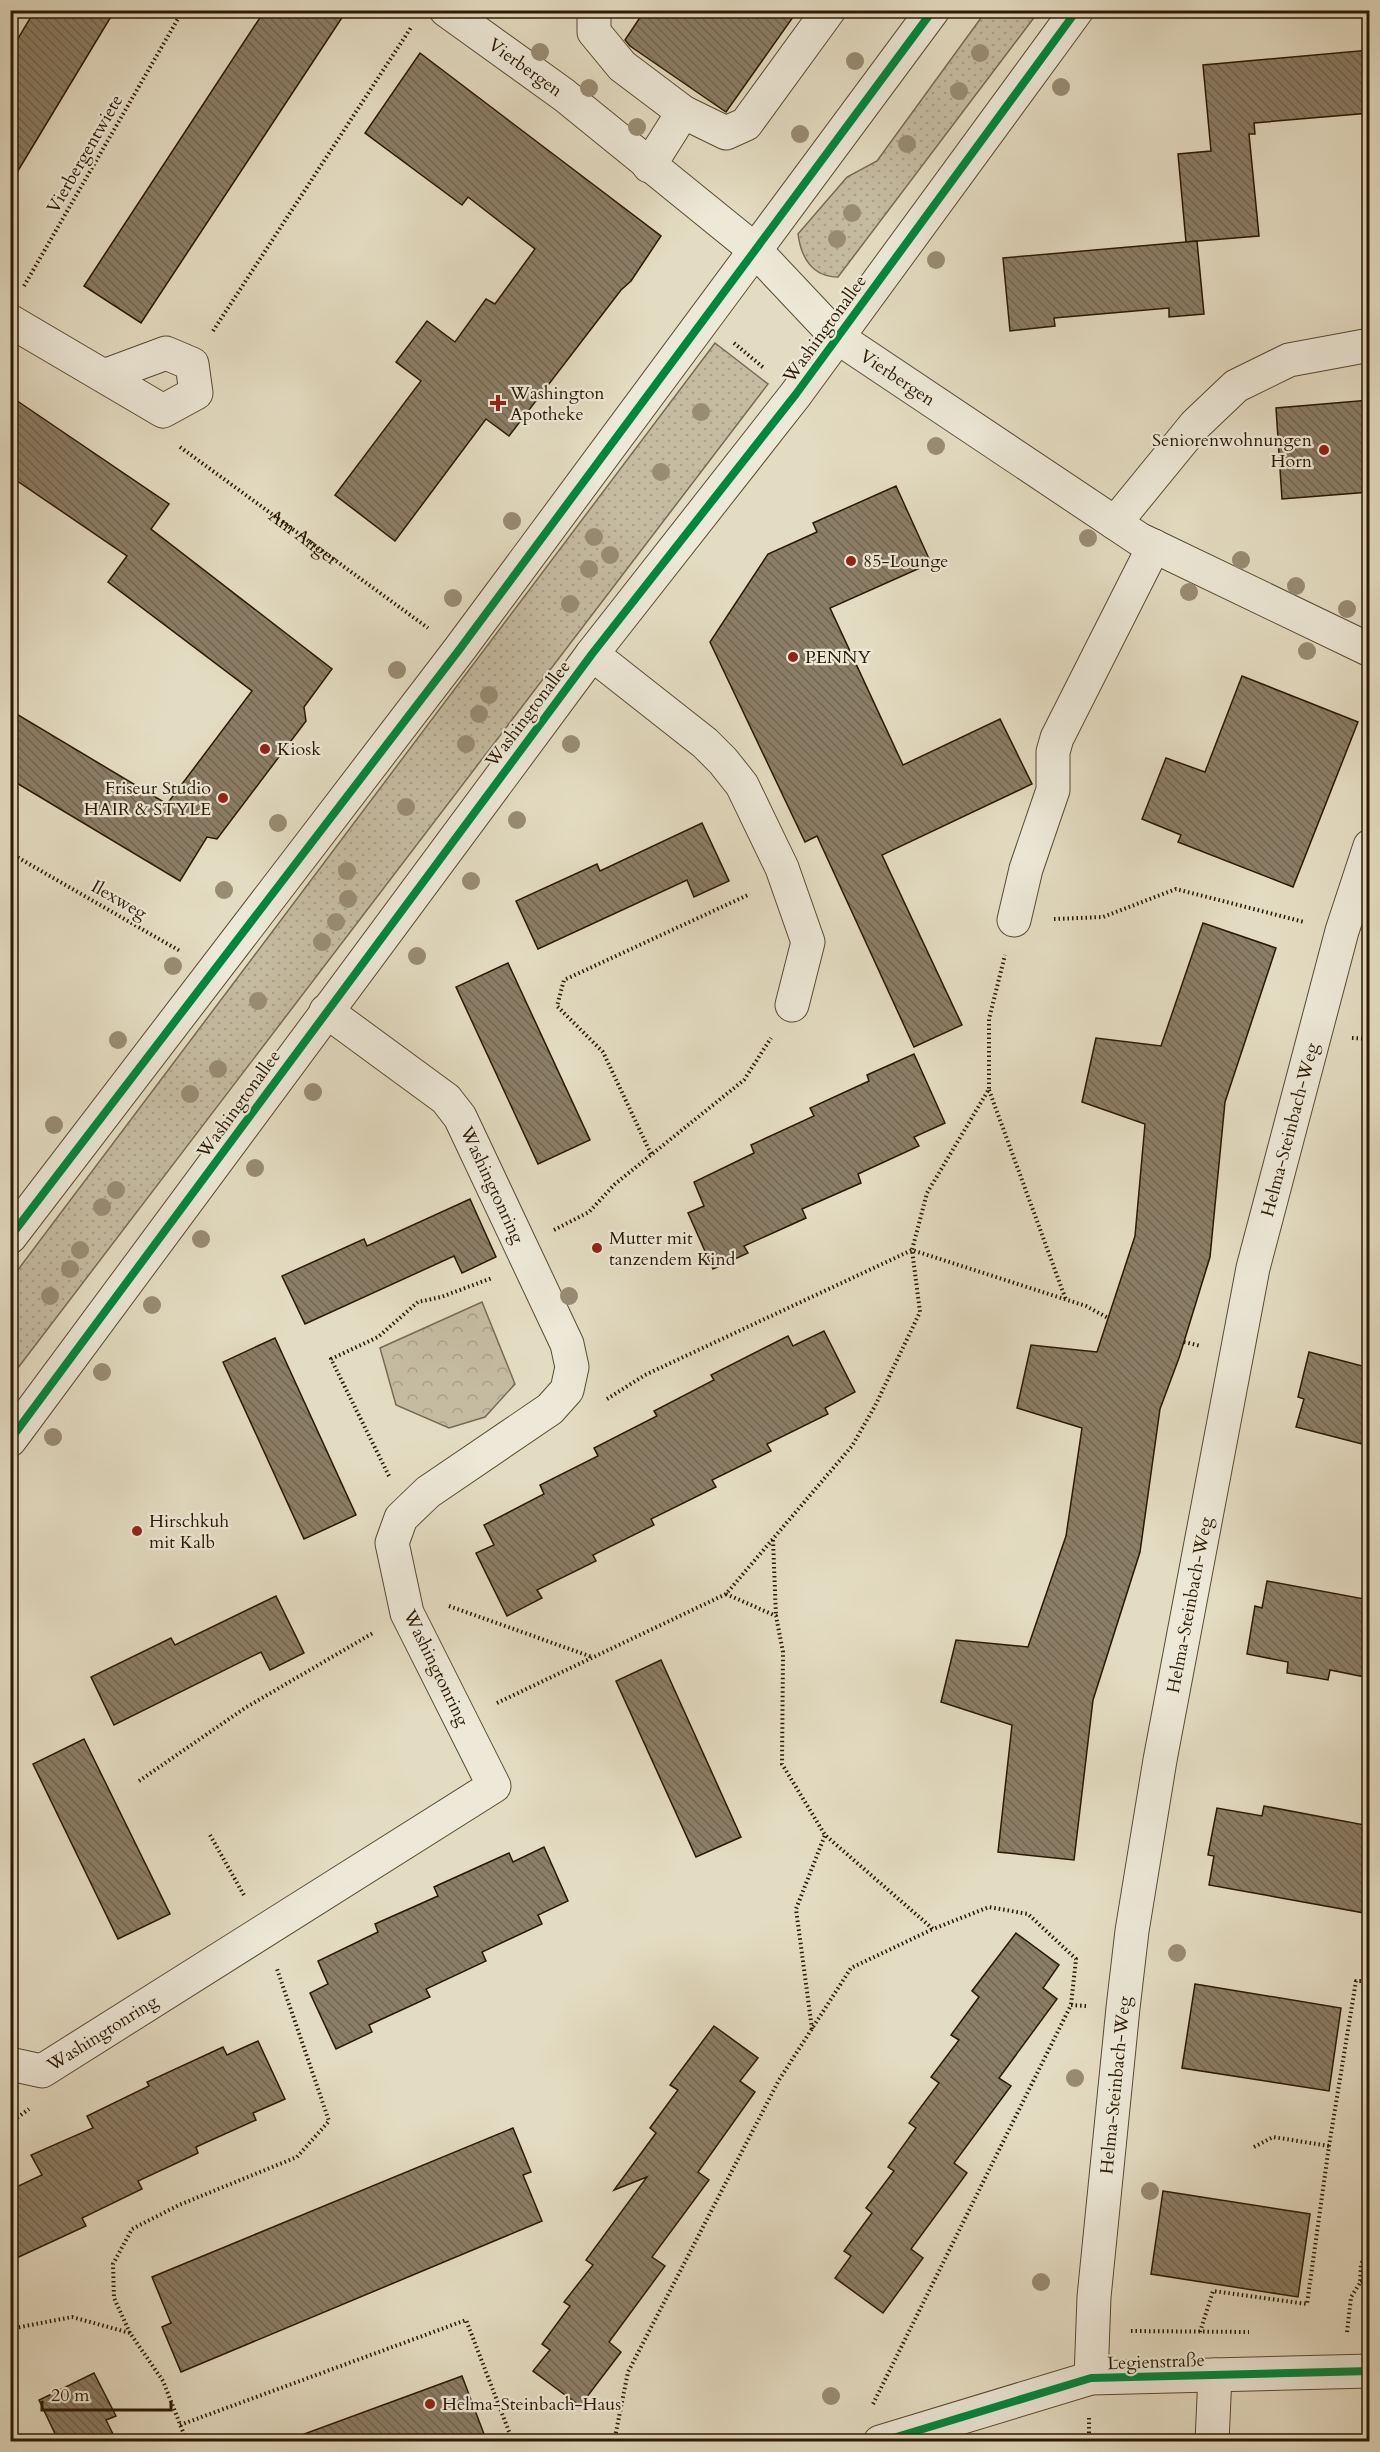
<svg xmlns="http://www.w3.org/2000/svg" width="1380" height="2452" viewBox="0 0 1380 2452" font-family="Cardo,serif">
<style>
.grass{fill:url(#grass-dots);stroke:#786a52;stroke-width:1.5}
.park{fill:url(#park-crowns);stroke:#786a52;stroke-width:1.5}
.building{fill:url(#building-back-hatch);stroke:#2b1902;stroke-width:1.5}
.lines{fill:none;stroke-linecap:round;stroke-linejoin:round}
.minor-casing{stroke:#594a32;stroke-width:35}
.path{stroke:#2b1902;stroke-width:4;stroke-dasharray:1.5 3;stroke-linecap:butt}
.minor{stroke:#ede8d7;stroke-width:33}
.cycleway-casing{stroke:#ede8d7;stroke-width:11}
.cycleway{stroke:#00873e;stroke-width:8}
.tree{fill:#988c73}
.poi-dot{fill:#8f2418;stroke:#ede8d7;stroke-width:2}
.labels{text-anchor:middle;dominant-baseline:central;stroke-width:4.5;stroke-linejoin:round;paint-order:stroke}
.street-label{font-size:18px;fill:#2b1902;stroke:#ede8d7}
.poi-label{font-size:18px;fill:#2b1902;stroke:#ede8d7;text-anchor:start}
</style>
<defs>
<pattern id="grass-dots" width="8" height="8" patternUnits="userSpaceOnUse" patternTransform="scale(1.5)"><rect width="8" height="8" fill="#c5bba1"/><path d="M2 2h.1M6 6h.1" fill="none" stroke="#a9a089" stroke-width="1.8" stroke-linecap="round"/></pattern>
<pattern id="park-crowns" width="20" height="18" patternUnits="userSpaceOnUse" patternTransform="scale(1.5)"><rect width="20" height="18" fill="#c5bba1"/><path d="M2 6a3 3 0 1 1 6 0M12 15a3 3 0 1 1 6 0" fill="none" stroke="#a9a089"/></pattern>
<pattern id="building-back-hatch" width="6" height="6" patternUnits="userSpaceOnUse" patternTransform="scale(1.5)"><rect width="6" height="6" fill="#8b7e66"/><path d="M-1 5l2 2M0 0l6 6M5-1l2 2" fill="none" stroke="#726652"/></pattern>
</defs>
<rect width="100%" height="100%" fill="#e4dcc2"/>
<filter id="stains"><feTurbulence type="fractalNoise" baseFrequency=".00333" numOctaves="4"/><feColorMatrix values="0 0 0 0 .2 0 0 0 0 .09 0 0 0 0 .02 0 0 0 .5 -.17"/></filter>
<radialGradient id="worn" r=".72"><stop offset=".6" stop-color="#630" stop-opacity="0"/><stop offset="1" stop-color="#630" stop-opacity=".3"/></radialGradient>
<g class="grass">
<path d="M986 11H1039L838 277C812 277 801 257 798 234L847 177 877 161Z"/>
<polygon points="715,343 768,384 11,1377 11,1279"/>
</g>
<polygon class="park" points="482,1302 515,1384 485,1417 449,1428 396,1405 380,1348"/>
<g class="building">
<polygon points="35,10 115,10 10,184 10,52"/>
<polygon points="265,10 347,10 141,323 84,286"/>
<polygon points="645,10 798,10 726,112 630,46 625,40"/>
<polygon points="1370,50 1370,113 1254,123 1255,134 1249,134 1259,236 1186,242 1178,154 1211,151 1203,65"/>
<polygon points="420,53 661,236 631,281 621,290 509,436 486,419 395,541 335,495 421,381 396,362 427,321 455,342 486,299 495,304 535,249 468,197 462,205 365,133"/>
<polygon points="1197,241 1204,314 1169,317 1169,308 1054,318 1055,326 1010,331 1003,258"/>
<polygon points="10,396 169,504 151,529 332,669 304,707 306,721 217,839 207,837 180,881 10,779 10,710 167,804 252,691 108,582 127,556 10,476"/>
<polygon points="1370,400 1370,492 1282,499 1276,408"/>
<polygon points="896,486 931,563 830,608 903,765 1000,719 1032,784 882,855 962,1025 914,1047 817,836 805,842 710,642 768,554 817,532 813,523"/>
<polygon points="1242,676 1358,722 1293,887 1178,842 1181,835 1142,819 1166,758 1205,772"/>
<polygon points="702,823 729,881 694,897 687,880 538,949 516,901 597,864 600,871"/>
<polygon points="1203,923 1276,948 1225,1102 1210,1257 1179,1358 1160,1409 1140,1552 1093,1700 1074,1860 998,1852 1012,1725 941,1702 956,1640 1028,1647 1066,1536 1082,1428 1017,1408 1031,1345 1097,1352 1135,1236 1145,1124 1082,1102 1096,1038 1161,1046"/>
<polygon points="508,963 590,1140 538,1164 456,987"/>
<polygon points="914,1054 945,1123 914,1137 919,1146 858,1174 861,1183 802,1209 806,1218 744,1246 748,1253 713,1269 688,1213 704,1206 694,1182 754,1153 751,1145 814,1116 810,1108 869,1081 867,1075"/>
<polygon points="470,1199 496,1257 462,1273 454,1256 305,1324 282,1276 364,1239 367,1246"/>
<polygon points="824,1331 855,1392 825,1408 828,1414 767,1444 771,1451 712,1480 716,1487 651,1519 654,1525 593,1555 596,1561 537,1590 542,1598 507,1616 476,1553 494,1545 484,1525 544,1494 540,1485 598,1456 594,1448 657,1416 654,1411 714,1380 711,1375 788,1336 793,1346"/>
<polygon points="275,1338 356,1515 304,1539 223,1362"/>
<polygon points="1309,1352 1370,1368 1370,1446 1296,1427 1304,1399 1298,1397"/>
<polygon points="1267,1581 1370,1600 1370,1678 1330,1670 1328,1680 1287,1673 1288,1662 1247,1654 1255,1606 1262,1608"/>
<polygon points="276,1596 304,1653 270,1670 261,1652 114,1725 91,1677 171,1638 175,1645"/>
<polygon points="661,1660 741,1837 696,1857 616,1681"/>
<polygon points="84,1739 170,1914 118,1939 33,1764"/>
<polygon points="1264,1806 1370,1826 1370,1914 1209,1885 1214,1856 1208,1855 1217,1808 1262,1816"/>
<polygon points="544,1847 568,1901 538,1915 542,1924 482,1952 486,1961 426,1989 430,1997 369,2025 372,2032 336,2049 310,1993 328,1984 318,1961 378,1932 375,1924 438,1896 434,1887 509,1853 513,1862"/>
<polygon points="1016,1933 1059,1965 1043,1988 1057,1999 999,2078 1011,2086 954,2163 967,2173 911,2249 923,2258 883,2313 835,2278 851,2256 844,2251 872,2213 866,2208 894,2171 888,2167 916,2128 909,2123 939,2083 931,2077 959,2040 951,2035 979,1997 972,1991"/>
<polygon points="1195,1984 1341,2008 1329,2091 1182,2068"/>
<polygon points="714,2026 758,2058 740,2081 755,2092 698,2172 709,2180 652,2257 665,2266 609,2342 621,2352 580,2406 533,2371 550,2350 542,2344 570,2306 564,2302 593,2265 586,2260 647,2177 614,2190 656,2133 650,2128 678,2090 670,2085"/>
<polygon points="258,2041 285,2099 253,2113 256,2120 196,2147 198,2153 138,2181 142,2189 82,2218 86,2226 10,2261 10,2190 42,2175 31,2155 93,2128 87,2116 149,2086 147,2082 223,2047 227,2055"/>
<polygon points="513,2128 531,2172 523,2175 542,2221 181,2372 162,2327 171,2323 152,2277"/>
<polygon points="1163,2191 1310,2214 1298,2297 1151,2274"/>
<polygon points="94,2373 116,2416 106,2420 117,2442 59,2442 39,2400"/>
<polygon points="462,2376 487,2442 296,2442 296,2437"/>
</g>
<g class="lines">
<defs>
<g id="minor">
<path id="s2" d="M446 10 564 95 755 250 837 337 1139 539 1370 650"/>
<polyline points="594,10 594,32 622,66 683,112"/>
<polyline points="649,166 683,112 726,133 746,124 829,10"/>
<polyline points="10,321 163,411 196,393 192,364 166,353 104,376"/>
<polyline points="1115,523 1195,425 1236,386 1289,360 1370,345"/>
<polyline points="592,654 705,743 723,761 742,785 782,868 808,942 792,1005"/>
<polyline points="1014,920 1026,869 1053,790 1053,752 1057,738 1154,546"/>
<polyline points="10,1237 459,650 933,10"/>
<polyline points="10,1440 592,654 796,394 1077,10"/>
<path id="s3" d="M10 2064 42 2071 494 1786 407 1613 392 1543 401 1518 428 1492 550 1409 567 1390 572 1367 567 1344 460 1117 446 1099 326 1011"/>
<path id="s4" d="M1091 2378 1094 2297 1123 2008 1132 1931 1160 1760 1253 1268 1342 931 1370 846"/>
<polyline points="880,2442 1091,2378 1370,2371"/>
<polyline points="1212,2442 1215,2375"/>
</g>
</defs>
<use href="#minor" class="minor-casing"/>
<g class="path">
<polyline points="24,286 183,10"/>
<polyline points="213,331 412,26"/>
<polyline points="734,343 765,369"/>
<path id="s1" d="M180 447 428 628"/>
<polyline points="10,853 180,951"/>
<polyline points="1054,919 1103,917 1176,889 1304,922"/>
<polyline points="1352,1038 1370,1039"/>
<polyline points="989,1090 1066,1300"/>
<polyline points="651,1154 603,1052 557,1006 564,980 750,894"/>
<polyline points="554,1230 589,1212 615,1184 744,1080 771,1038"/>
<polyline points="1184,1342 1201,1346"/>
<polyline points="607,1399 645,1375 912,1250 1086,1306 1108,1318"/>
<polyline points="389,1476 331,1359 378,1337 418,1302 441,1297 492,1278"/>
<polyline points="773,1540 776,1616"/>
<polyline points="726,1594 776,1616 783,1652 782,1764 825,1835 933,1929 989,1907 1028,1914 1076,1959 1071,2005"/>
<polyline points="449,1606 592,1657"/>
<polyline points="497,1703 726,1594 852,1446 875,1406 920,1312 912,1250 927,1193 989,1089 989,1019 1005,955"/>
<polyline points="139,1781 245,1708 373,1633"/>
<polyline points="210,1835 245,1897"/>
<polyline points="812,2029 796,1909 825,1835"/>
<polyline points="10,2123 29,2109"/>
<polyline points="1254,2147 1273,2137 1329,2146"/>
<polyline points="1361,2283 1370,2278"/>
<polyline points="10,2329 72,2317 130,2333 163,2381 187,2442"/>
<polyline points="1131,2331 1249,2332"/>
<polyline points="1200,2332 1213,2291 1307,2304 1329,2146 1356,1981 1370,1981"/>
<polyline points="1347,2332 1351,2297 1360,2283 1361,2264 1370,2249"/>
<polyline points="130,2333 114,2298 113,2264 132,2229 179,2205 297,2157 329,2121 277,1969"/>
<polyline points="873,2404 1071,2005 1086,2006"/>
<polyline points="180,2425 466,2320 513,2442"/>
<polyline points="614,2442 628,2372 779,2080 851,1968 933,1929"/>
<polyline points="1089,2442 1089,2418"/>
</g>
<use href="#minor" class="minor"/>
<defs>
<g id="cycleway">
<polyline points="10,1237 459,650 933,10"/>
<polyline points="10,1440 592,654 796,394 1077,10"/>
<polyline points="880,2442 1091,2378 1370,2371"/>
</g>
</defs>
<use href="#cycleway" class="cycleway-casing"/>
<use href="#cycleway" class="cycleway"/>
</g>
<g class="tree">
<circle cx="540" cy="52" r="9"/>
<circle cx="980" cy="53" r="9"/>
<circle cx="855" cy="61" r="9"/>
<circle cx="1061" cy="87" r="9"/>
<circle cx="589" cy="88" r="9"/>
<circle cx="959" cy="91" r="9"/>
<circle cx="637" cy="127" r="9"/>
<circle cx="800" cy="134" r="9"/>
<circle cx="907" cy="144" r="9"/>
<circle cx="852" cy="213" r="9"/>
<circle cx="837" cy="239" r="9"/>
<circle cx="936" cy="260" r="9"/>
<circle cx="701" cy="412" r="9"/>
<circle cx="936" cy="446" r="9"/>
<circle cx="661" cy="472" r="9"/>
<circle cx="512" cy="521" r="9"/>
<circle cx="594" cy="537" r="9"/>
<circle cx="1088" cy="538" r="9"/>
<circle cx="610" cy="555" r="9"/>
<circle cx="1241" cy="560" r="9"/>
<circle cx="589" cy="569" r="9"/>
<circle cx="1296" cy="586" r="9"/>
<circle cx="1189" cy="592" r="9"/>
<circle cx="453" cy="598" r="9"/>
<circle cx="570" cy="604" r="9"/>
<circle cx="1347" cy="609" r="9"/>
<circle cx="1307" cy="651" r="9"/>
<circle cx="397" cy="670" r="9"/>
<circle cx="489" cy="695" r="9"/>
<circle cx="479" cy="714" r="9"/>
<circle cx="466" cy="744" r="9"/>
<circle cx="571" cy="744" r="9"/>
<circle cx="406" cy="807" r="9"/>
<circle cx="517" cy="820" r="9"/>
<circle cx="278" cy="823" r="9"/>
<circle cx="347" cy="871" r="9"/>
<circle cx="471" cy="881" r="9"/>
<circle cx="224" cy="890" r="9"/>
<circle cx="348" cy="899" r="9"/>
<circle cx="336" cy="922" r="9"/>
<circle cx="322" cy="942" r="9"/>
<circle cx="417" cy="956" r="9"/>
<circle cx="173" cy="966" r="9"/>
<circle cx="258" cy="1001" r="9"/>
<circle cx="118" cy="1040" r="9"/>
<circle cx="218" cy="1069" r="9"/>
<circle cx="313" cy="1092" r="9"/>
<circle cx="190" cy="1094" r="9"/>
<circle cx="54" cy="1125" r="9"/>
<circle cx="255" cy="1168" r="9"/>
<circle cx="116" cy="1190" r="9"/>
<circle cx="102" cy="1207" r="9"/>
<circle cx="201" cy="1239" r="9"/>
<circle cx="80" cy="1250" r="9"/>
<circle cx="70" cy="1269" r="9"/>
<circle cx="50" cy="1296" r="9"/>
<circle cx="569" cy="1296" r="9"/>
<circle cx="152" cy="1305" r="9"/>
<circle cx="102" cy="1372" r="9"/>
<circle cx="53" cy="1437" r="9"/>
<circle cx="1177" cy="1953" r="9"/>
<circle cx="1075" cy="2078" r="9"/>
<circle cx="1150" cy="2191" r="9"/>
<circle cx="1041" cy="2282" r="9"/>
<circle cx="831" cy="2396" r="9"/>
</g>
<g class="poi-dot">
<path d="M495 394h6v6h6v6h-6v6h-6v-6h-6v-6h6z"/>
<circle cx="1324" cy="450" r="6"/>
<circle cx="851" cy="561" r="6"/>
<circle cx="793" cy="657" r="6"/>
<circle cx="265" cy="749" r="6"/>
<circle cx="223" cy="798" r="6"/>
<circle cx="597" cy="1248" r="6"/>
<circle cx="137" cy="1531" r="6"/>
<circle cx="430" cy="2404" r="6"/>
</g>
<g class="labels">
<g class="street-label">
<text stroke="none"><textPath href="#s2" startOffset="98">Vierbergen</textPath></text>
<text transform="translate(85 154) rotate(-60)">Vierbergentwiete</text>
<text transform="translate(825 329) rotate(-54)">Washingtonallee</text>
<text stroke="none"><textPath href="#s2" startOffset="584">Vierbergen</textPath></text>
<text stroke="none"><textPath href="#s1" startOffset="153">Am Anger</textPath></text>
<text transform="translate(528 714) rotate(-53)">Washingtonallee</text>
<text transform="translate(119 900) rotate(30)">Ilexweg</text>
<text transform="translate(239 1104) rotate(-54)">Washingtonallee</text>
<text stroke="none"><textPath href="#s4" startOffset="1266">Helma-Steinbach-Weg</textPath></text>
<text transform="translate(492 1185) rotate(65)">Washingtonring</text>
<text stroke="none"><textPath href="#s4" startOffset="780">Helma-Steinbach-Weg</textPath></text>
<text transform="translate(436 1668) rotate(64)">Washingtonring</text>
<text stroke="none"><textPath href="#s3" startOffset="104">Washingtonring</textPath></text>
<text stroke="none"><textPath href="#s4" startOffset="294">Helma-Steinbach-Weg</textPath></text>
<text transform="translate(1156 2362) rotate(-2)">Legienstraße</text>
</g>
<g class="poi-label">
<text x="510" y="393">Washington<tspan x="510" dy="21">Apotheke</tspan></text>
<text x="1312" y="440" text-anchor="end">Seniorenwohnungen<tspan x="1312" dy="21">Horn</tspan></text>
<text x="863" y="561">85-Lounge</text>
<text x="805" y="657">PENNY</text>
<text x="277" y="749">Kiosk</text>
<text x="211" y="788" text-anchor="end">Friseur Studio<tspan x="211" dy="21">HAIR &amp; STYLE</tspan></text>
<text x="609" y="1238">Mutter mit<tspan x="609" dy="21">tanzendem Kind</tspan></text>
<text x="149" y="1521">Hirschkuh<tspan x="149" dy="21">mit Kalb</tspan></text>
<text x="442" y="2404">Helma-Steinbach-Haus</text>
</g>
</g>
<rect width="1380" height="2452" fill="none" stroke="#e4dcc2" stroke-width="36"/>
<rect x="12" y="12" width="1356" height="2428" fill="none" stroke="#2b1902" stroke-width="3"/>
<rect x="18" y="18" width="1344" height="2416" fill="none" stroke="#2b1902" stroke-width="1.5"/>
<path d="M42 2401v9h129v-9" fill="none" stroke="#2b1902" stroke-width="3"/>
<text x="51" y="2401" font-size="18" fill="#2b1902" stroke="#ede8d7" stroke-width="4.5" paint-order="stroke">20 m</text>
<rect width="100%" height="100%" filter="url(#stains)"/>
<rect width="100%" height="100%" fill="url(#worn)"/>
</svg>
